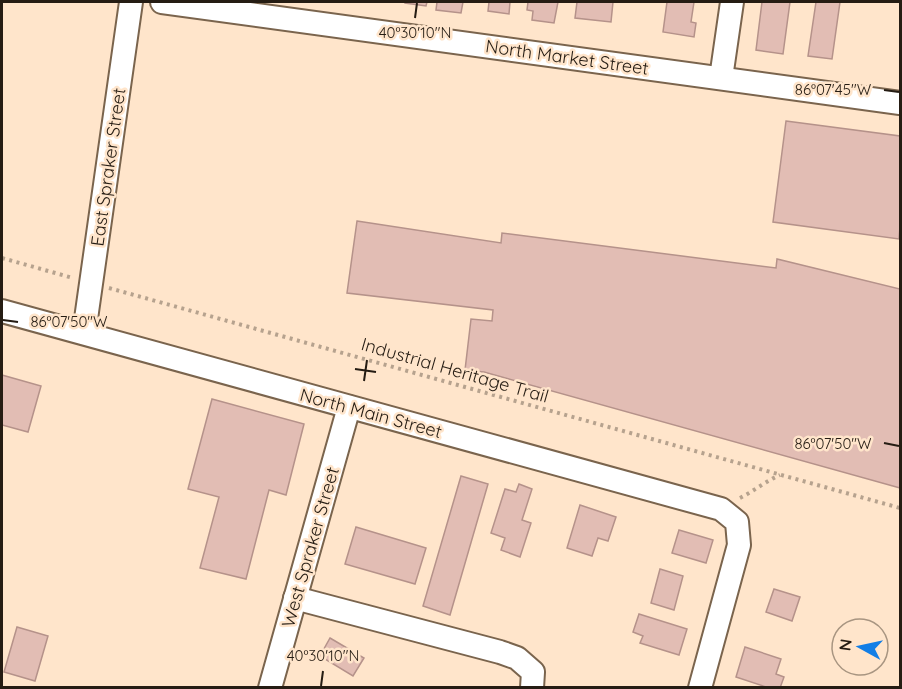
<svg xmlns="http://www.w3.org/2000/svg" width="902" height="689" viewBox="0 0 902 689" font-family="Quicksand,sans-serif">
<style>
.building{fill:#e2bdb4;stroke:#b5928a;stroke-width:1.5}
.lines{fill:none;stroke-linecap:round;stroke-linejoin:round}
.minor-casing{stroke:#7a644d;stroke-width:26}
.path{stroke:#b6a28e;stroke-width:4;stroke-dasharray:3 4.5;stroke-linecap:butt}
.minor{stroke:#fff;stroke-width:22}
.ticks{fill:none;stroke:#251c13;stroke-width:2}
.labels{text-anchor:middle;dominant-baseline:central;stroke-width:5;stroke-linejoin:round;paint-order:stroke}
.street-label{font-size:18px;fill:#251c13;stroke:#ffe5cb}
.ticks-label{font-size:15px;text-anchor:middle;fill:#251c13;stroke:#ffe5cb;stroke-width:5;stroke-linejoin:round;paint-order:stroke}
</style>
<rect width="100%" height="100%" fill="#ffe5cb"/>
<g class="building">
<polygon points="405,2 427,2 426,6 405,3"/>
<polygon points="437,2 463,2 461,13 436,10"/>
<polygon points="489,2 510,2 509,14 488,11"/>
<polygon points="528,2 558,2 554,23 532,20 533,11 527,10"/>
<polygon points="577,2 613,2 611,22 575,18"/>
<polygon points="667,2 694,2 691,22 696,23 694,37 663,32"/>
<polygon points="762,2 790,2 783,54 756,50"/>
<polygon points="816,2 840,2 832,59 808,56"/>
<polygon points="786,121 900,136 900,226 899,239 773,222"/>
<polygon points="357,221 501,243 502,233 776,268 777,259 900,289 900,488 484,372 465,370 471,319 492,321 493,310 347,293"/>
<polygon points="2,375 41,386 28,432 2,425"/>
<polygon points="212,399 304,424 286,495 269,490 246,579 200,568 219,497 188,489"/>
<polygon points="461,476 488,484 450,615 423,606"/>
<polygon points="519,484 532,489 522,520 531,523 520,557 501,550 505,538 491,533 505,489 516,492"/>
<polygon points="580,505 616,517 608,541 598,538 592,556 567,548"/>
<polygon points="356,527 426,548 415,584 345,564"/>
<polygon points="679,530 713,540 706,563 672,553"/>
<polygon points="660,569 683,576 674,610 651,603"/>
<polygon points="774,589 800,597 792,621 766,612"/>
<polygon points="639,614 687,629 679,655 640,643 643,636 633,632"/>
<polygon points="17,627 48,636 35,681 4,672"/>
<polygon points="330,638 364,658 353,676 320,656"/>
<polygon points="745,647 781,659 776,674 784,677 780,688 769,688 736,677"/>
</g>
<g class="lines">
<defs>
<g id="minor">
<polyline points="162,2 900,103"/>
<polyline points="721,78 732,2"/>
<polyline points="2,311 721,509 737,522 739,545 700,688"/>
<polyline points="84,333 131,2"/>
<polyline points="295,598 500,652 517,658 533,672 532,688"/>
<polyline points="270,688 349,407"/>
</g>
</defs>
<use href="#minor" class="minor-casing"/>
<g class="path">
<polyline points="2,258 73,278"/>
<polyline points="109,288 900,508"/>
<path d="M740 498C754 491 766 481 780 475"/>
</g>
<use href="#minor" class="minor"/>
</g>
<path class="ticks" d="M415 18 417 3M884 90 899 92M3 320 18 322M355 369 376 372M364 381 367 360M884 443 899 446M321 686 323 671"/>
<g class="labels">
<g class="street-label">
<text transform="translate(567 57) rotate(8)">North Market Street</text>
<text transform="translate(108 167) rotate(-82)">East Spraker Street</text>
<text transform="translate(455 370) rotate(16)">Industrial Heritage Trail</text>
<text transform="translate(371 413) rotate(15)">North Main Street</text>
<text transform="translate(310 547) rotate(-74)">West Spraker Street</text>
</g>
</g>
<g class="ticks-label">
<text x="415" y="38">40°30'10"N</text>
<text x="833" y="95">86°07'45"W</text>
<text x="69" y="327">86°07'50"W</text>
<text x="833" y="449">86°07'50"W</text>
<text x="323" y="661">40°30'10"N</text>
</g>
<rect width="902" height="689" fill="none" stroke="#251c13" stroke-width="6"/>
<g transform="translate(860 647) rotate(278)"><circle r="28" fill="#ffe5cb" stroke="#a89581" stroke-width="1.5"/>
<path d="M0-4.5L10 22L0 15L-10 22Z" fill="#127ee6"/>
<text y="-9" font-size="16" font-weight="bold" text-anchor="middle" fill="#251c13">N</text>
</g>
</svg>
